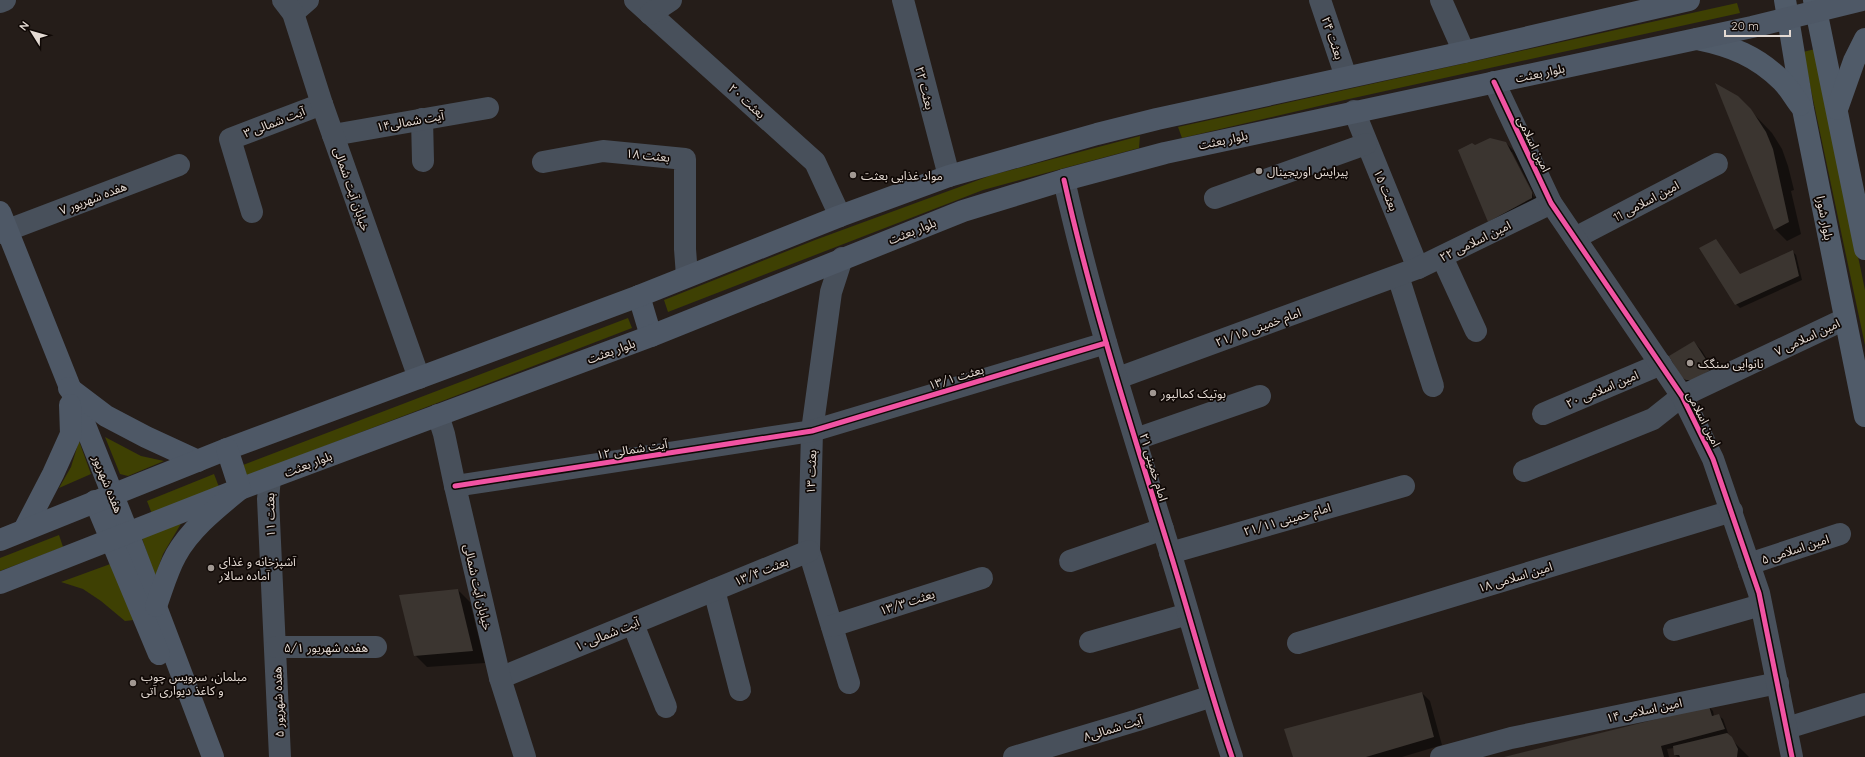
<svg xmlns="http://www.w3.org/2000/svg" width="1865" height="757" viewBox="0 0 1865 757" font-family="Quicksand,'Noto Sans Arabic',sans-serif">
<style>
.green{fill:#3e4003}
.shadow{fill:#0007;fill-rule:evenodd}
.building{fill:#3b3530}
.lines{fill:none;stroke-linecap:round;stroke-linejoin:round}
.minor{stroke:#48505b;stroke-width:22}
.tertiary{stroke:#48505b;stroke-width:22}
.secondary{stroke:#505b69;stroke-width:22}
.primary{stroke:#4e5866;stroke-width:22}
.cycleway-casing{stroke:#0f0805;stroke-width:8}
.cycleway{stroke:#f153a3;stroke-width:5}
.poi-dot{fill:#a19892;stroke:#0f0805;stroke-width:1.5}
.labels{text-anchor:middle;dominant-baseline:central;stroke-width:3.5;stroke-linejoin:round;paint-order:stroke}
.street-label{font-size:12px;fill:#e4dad3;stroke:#0f0805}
.poi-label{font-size:12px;fill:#e4dad3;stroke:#0f0805;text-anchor:start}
</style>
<rect width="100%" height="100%" fill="#251d19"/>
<g class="green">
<polygon points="1737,3 1740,13 1349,99 1182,138 1178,127"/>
<polygon points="1815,49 1865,290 1865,345 1803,52"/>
<polygon points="1140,136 1139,148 983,190 668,312 664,300 815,240 992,175"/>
<polygon points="628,318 632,328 247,476 243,465"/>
<polygon points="105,437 141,456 164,461 128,476 120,474"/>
<polygon points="79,441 91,474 59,488 71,467"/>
<polygon points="214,474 219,487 152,514 147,501"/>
<polygon points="182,522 163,554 155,577 142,538"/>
<polygon points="59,535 63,547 0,571 0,558"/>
<polygon points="113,563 134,620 125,621 101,601 83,589 61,582"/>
</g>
<g class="shadow">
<polygon points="1750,110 1772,133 1782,149 1788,166 1794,190 1791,191 1801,234 1787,241 1775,229"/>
<path d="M1505 142 1518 155 1544 206 1489 222 1475 146ZM1510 152H1512L1535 196 1534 197Z"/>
<polygon points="1792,251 1796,255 1802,280 1740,308 1736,304"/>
<polygon points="1694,342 1702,351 1719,378 1690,385 1682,376"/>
<polygon points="458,590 470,602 485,663 427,667 415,655"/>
<polygon points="1422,693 1430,701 1442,745 1402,757 1294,757"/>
<polygon points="1709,707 1713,711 1714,716 1719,716 1723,719 1728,733 1726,734 1749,757 1678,757 1675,755 1674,748 1667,749 1669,757 1506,757"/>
</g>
<g class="building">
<polygon points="1715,83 1738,96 1751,109 1766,132 1773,149 1789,222 1774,230"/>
<polygon points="1490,138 1506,142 1532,192 1532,198 1488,222 1458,150 1472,143 1475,145"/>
<polygon points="1716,239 1740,274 1793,250 1799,276 1735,305 1699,248"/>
<polygon points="1694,341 1712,369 1694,380 1686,380 1681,377 1669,356"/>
<polygon points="458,589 473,651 414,656 399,595"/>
<polygon points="1422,692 1434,737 1366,757 1293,757 1284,729"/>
<polygon points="1709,706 1712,716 1719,714 1725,729 1661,746 1664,757 1504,757"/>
<polygon points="1727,733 1732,737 1738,749 1737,757 1680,757 1679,755 1674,755 1673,746"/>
</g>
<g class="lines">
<g class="minor">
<polyline points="635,0 815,162 840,216"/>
<polyline points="903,0 949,176"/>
<polyline points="1320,0 1346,77"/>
<polyline points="1441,0 1464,52"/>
<polyline points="0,2 5,0"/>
<polyline points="293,13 308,0"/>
<polyline points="650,14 671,0"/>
<polyline points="1354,111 1418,268"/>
<polyline points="422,119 423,161"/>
<polyline points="333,135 488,108"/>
<polyline points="543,162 603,151 685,159 685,249 687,276"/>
<polyline points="1215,198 1366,144"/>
<polyline points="252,212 230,139 322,104"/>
<polyline points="0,233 179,165"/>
<polyline points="1575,238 1717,164"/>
<polyline points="1442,257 1476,331"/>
<polyline points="842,258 831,292 812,431 809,551 849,683"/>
<polyline points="1398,276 1433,386"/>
<polyline points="1118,378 1418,268 1551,203"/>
<polyline points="1543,414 1661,364"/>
<polyline points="1136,439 1260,396"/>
<polyline points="1524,471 1653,419 1682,396 1845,319"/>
<polyline points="270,478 268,499 280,757"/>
<polyline points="455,486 812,431 1106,343"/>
<polyline points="1170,553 1404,486"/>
<polyline points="1070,561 1163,529"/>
<polyline points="1749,564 1840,534"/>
<polyline points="714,590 740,690"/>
<polyline points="633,624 666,707"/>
<polyline points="832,626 982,578"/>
<polyline points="1674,630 1761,605"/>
<polyline points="1090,642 1188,614"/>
<polyline points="1298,643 1732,511"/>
<polyline points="276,647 376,647"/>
<polyline points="500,678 809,551"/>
<polyline points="1787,728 1865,704"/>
<polyline points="1014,757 1138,720 1212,696"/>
<polyline points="1441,757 1511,738 1778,683"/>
</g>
<g class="tertiary">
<polyline points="283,0 293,13 322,104 419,378"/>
<polyline points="1494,82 1551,203 1682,396 1713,459 1759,593 1792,757"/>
<path d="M1064 180C1092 306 1132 429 1170 552 1191 620 1209 689 1232 757"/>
<polyline points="438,415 444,434 455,486 500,678 525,757"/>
</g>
<g class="secondary">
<polyline points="1785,0 1803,109 1865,416"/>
<polyline points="1814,0 1865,249"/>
<path d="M1697 39C1731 46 1757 56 1782 81 1789 88 1794 97 1800 105"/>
<polyline points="1837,109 1854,61 1865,39"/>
</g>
<g class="primary">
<polyline points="0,212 128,533 213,757"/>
<polyline points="639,296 651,336"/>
<polyline points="69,388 106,416 146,437 198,461"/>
<polyline points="95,501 159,654"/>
<polyline points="24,530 53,474 71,434 70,405"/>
<polyline points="0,540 227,449 639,296 840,216 949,176 1097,134 1157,119 1464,52 1689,0"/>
<polyline points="0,583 240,489 651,336 963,211 1064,180 1165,153 1752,27 1862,0"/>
<path d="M156 606C162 590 167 571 176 555 191 528 217 508 240 489L227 449"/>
</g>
<defs>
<g id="cycleway">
<polyline points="1494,82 1551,203 1682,396 1713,459 1759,593 1792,757"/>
<path d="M1064 180C1092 306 1132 429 1170 552 1191 620 1209 689 1232 757"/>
<polyline points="455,486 812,431 1106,343"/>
</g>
</defs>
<use href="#cycleway" class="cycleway-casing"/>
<use href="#cycleway" class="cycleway"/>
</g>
<g class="poi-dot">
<circle cx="1259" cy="171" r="4"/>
<circle cx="853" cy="175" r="4"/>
<circle cx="1690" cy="363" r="4"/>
<circle cx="1153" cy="393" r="4"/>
<circle cx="211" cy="568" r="4"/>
<circle cx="133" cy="683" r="4"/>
</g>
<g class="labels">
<g class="street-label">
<text transform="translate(1333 38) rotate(71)">بعثت ۲۴</text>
<text transform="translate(1540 73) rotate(-12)">بلوار بعثت</text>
<text transform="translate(925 88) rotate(76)">بعثت ۲۲</text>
<text transform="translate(747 101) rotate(42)">بعثت ۲۰</text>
<text transform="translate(410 121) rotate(-10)">آیت شمالی۱۴</text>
<text transform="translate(274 122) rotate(-21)">آیت شمالی ۳</text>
<text transform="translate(1223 140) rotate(-12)">بلوار بعثت</text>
<text transform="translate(1534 144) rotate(64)">امین اسلامی</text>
<text transform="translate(648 155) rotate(6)">بعثت ۱۸</text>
<text transform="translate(352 189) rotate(71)">خیابان آیت شمالی</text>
<text transform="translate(1386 190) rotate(67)">بعثت ۱۵</text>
<text transform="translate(93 198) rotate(-21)">هفده شهریور ۷</text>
<text transform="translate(1646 201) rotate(-28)">امین اسلامی 11</text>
<text transform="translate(1825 218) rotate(79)">بلوار شورا</text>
<text transform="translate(912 231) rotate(-22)">بلوار بعثت</text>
<text transform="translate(1475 241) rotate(-26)">امین اسلامی ۲۲</text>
<text transform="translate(1258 327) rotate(-20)">امام خمینی ۲۱/۱۵</text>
<text transform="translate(1807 337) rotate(-25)">امین اسلامی ۷</text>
<text transform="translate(611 351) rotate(-20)">بلوار بعثت</text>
<text transform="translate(956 377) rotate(-17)">بعثت ۱۳/۱</text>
<text transform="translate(1602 389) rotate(-23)">امین اسلامی ۲۰</text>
<text transform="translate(1704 419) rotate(63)">امین اسلامی</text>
<text transform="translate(632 449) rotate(-9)">آیت شمالی ۱۲</text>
<text transform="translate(308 464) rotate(-21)">بلوار بعثت</text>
<text transform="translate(1154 467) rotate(73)">امام خمینی ۲۱</text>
<text transform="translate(811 472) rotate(-88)">بعثت ۱۳</text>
<text transform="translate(108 484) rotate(68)">هفده شهریور</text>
<text transform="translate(270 515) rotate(-91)">بعثت ۱۱</text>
<text transform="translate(1287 519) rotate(-16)">امام خمینی ۲۱/۱۱</text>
<text transform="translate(1795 549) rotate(-18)">امین اسلامی ۵</text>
<text transform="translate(761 571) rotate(-22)">بعثت ۱۳/۴</text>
<text transform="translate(1515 577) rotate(-17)">امین اسلامی ۱۸</text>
<text transform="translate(478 587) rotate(77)">خیابان آیت شمالی</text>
<text transform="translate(907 602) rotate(-18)">بعثت ۱۳/۳</text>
<text transform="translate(607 634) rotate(-22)">آیت شمالی۱۰</text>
<text x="326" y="647">هفده شهریور ۵/۱</text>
<text transform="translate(278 702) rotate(-92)">هفده شهریور ۵</text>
<text transform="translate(1644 710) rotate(-12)">امین اسلامی ۱۴</text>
<text transform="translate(1113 728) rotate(-17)">آیت شمالی۸</text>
</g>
<g class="poi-label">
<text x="1267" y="171">پیرایش اوریجینال</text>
<text x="861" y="175">مواد غذایی بعثت</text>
<text x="1698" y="363">نانوایی سنگک</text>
<text x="1161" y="393">بوتیک کمالپور</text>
<text x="219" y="561">آشپزخانه و غذای<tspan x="219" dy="14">آماده سالار</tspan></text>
<text x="141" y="676">مبلمان، سرویس چوب<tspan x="141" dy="14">و کاغذ دیواری آتی</tspan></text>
</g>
</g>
<g transform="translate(32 32) rotate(307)" stroke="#0f0805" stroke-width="3" paint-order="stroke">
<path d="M0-3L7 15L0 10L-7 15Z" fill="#e4dad3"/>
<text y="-6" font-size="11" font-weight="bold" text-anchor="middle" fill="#e4dad3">N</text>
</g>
<path d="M1725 30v6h65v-6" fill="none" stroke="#e4dad3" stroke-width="2"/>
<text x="1731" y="30" font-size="12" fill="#e4dad3" stroke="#0f0805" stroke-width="3" paint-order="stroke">20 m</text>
</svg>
